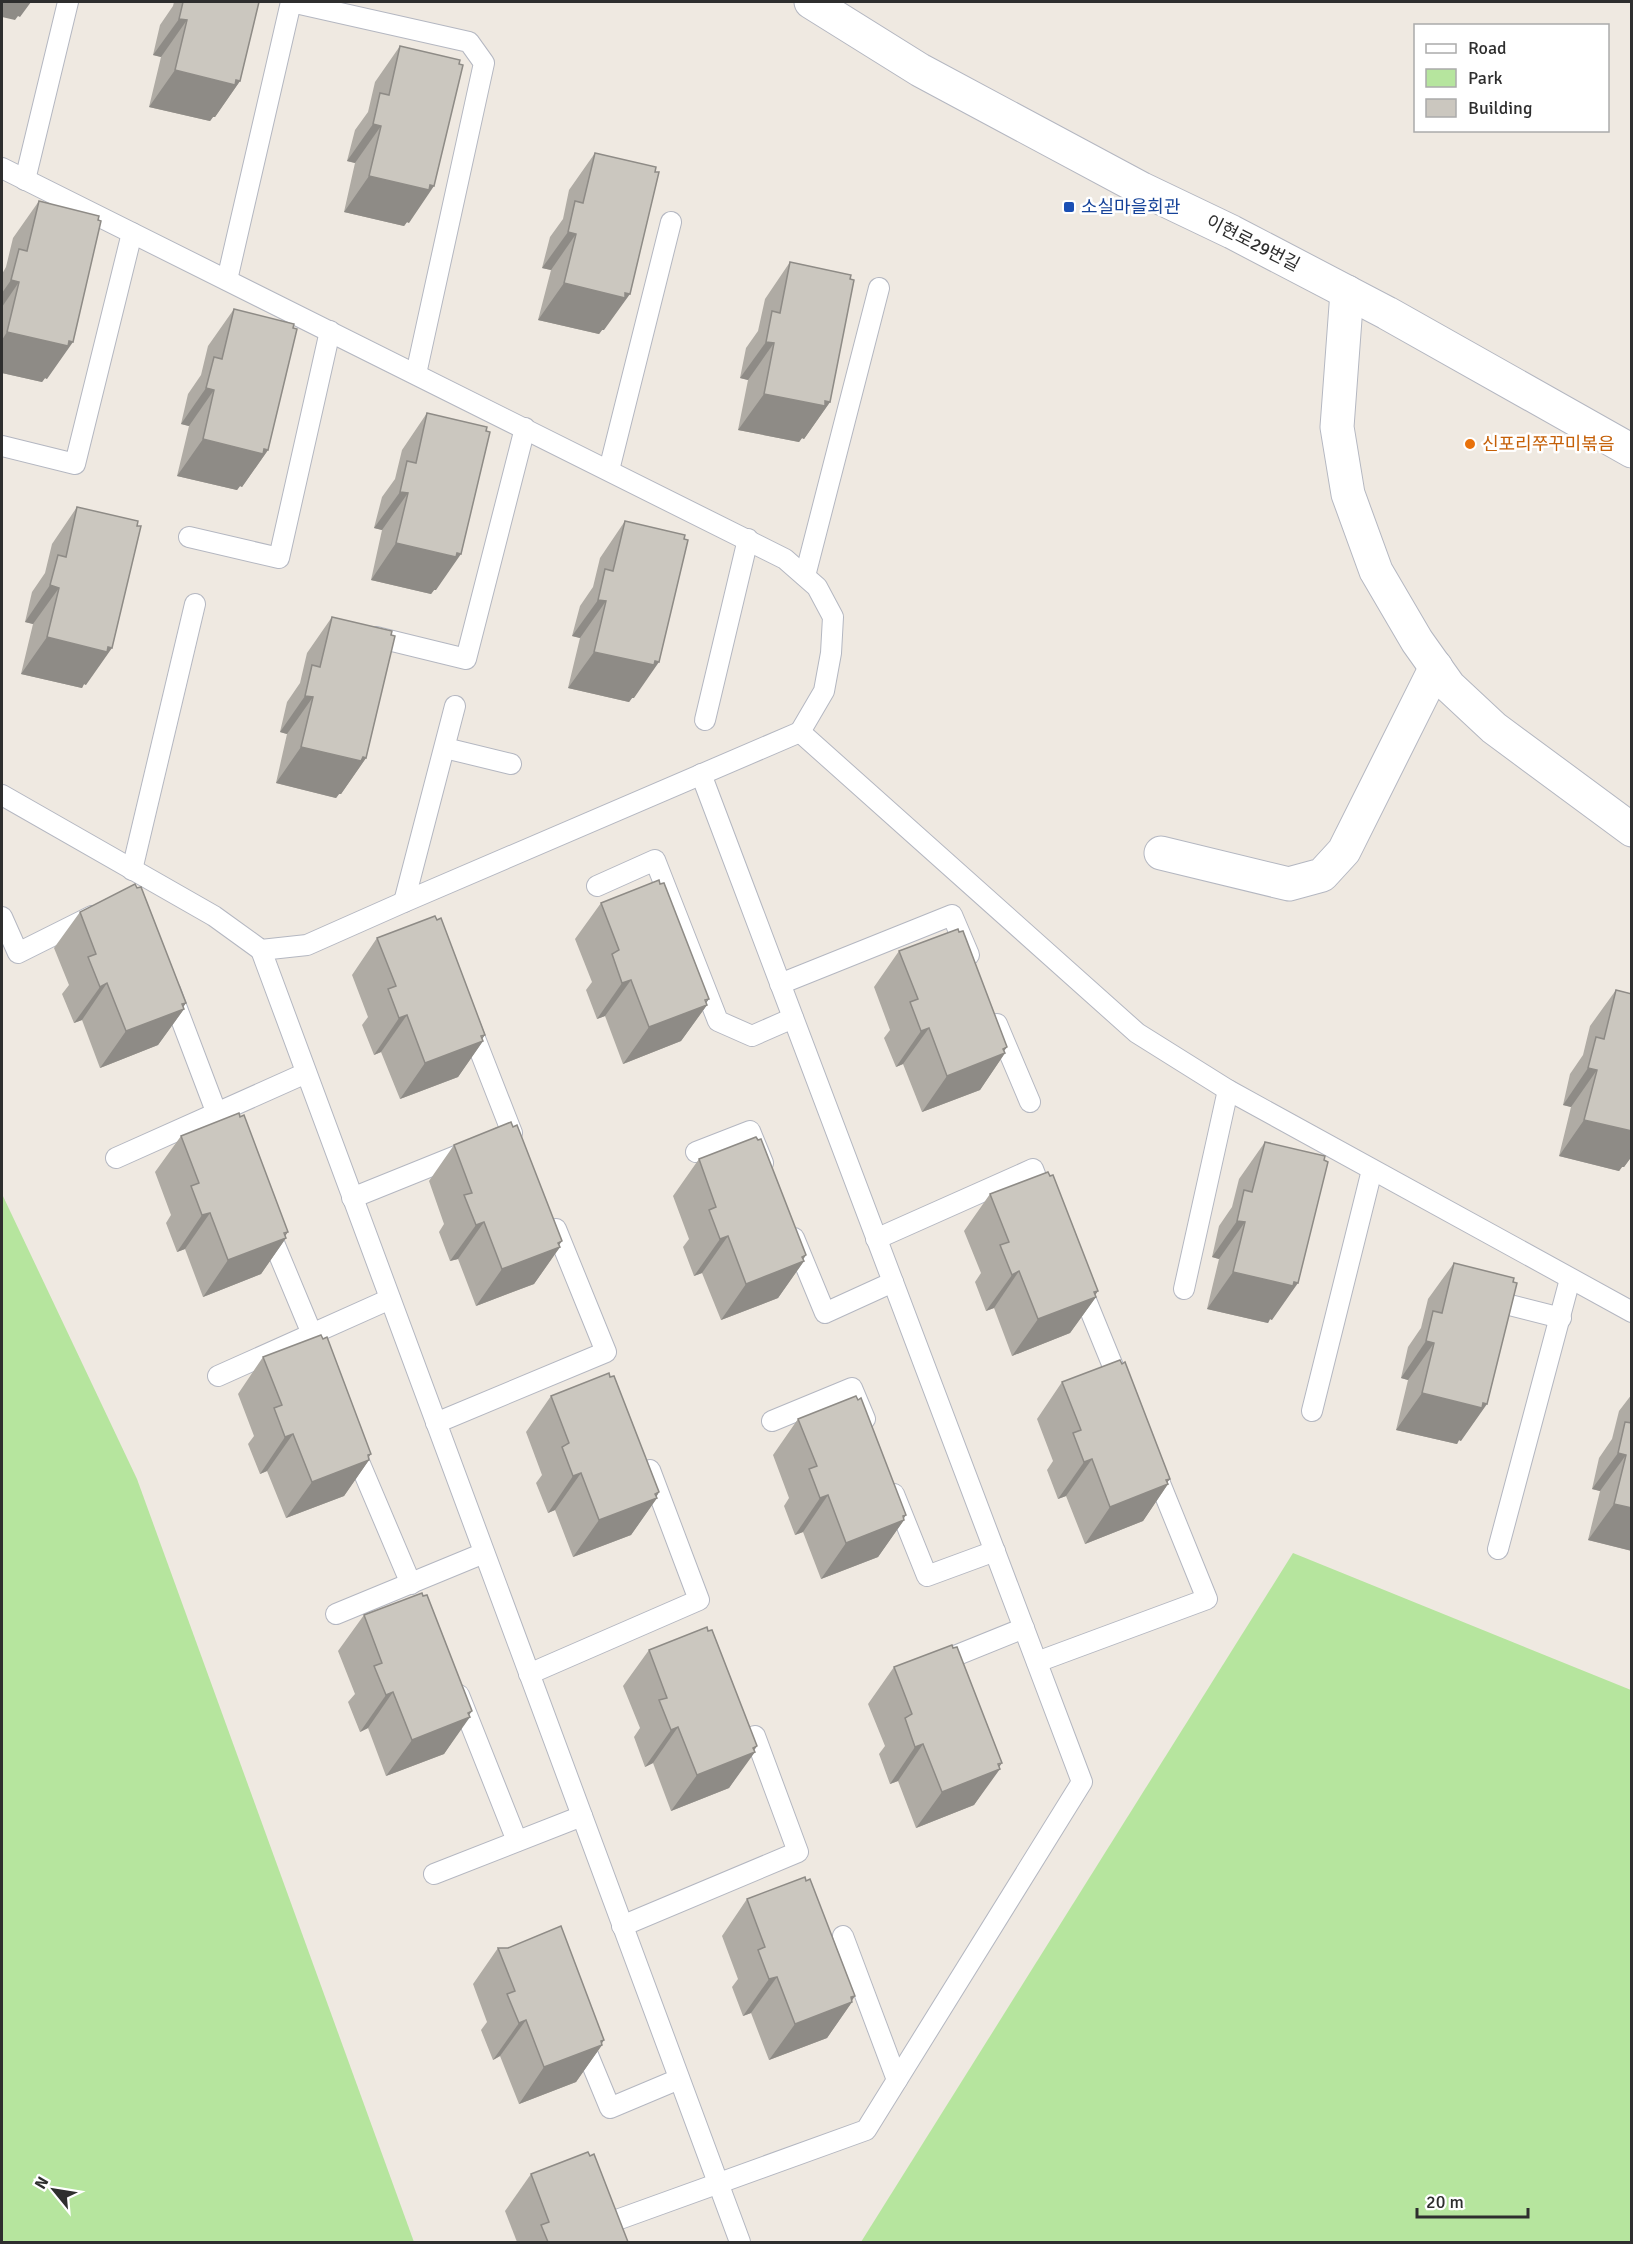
<svg xmlns="http://www.w3.org/2000/svg" width="1633" height="2244" viewBox="0 0 1633 2244" font-family="Signika,'Noto Sans KR',sans-serif">
<style>
.green{fill:#b6e59e}
.lines{fill:none;stroke-linecap:round;stroke-linejoin:round}
.service-casing{stroke:#b4b7c1;stroke-width:22}
.minor-casing{stroke:#b4b7c1;stroke-width:35}
.tertiary-casing{stroke:#b4b7c1;stroke-width:35}
.service{stroke:#fff;stroke-width:20}
.minor{stroke:#fff;stroke-width:33}
.tertiary{stroke:#fff;stroke-width:33}
.wall{fill:#afaba4}
.shaded-wall{fill:#8e8b86}
.building{fill:#cbc7bf;stroke:#8e8b86;stroke-width:1.5}
.transit-dot{fill:#1a4fb4;stroke:#fff;stroke-width:2}
.food-dot{fill:#e8710a;stroke:#fff;stroke-width:2}
.labels{text-anchor:middle;dominant-baseline:central;stroke-width:5;stroke-linejoin:round;paint-order:stroke}
.transit-label{font-size:18px;fill:#164399;stroke:#fff;text-anchor:start}
.street-label{font-size:18px;fill:#2e2e2e;stroke:#fff}
.food-label{font-size:18px;fill:#c56008;stroke:#fff;text-anchor:start}
</style>
<rect width="100%" height="100%" fill="#efe9e1"/>
<g class="green">
<polygon points="2,1194 137,1479 414,2242 2,2242"/>
<polygon points="1293,1553 1631,1690 1631,2242 861,2242"/>
</g>
<g class="lines">
<defs>
<g id="service">
<polyline points="2,168 785,559 817,587 833,617 831,653 824,691 800,732 1137,1033 1228,1090 1632,1312"/>
<polyline points="25,180 68,2"/>
<polyline points="227,280 291,2 469,42 484,63 416,374"/>
<polyline points="2,446 75,464 132,233"/>
<polyline points="609,470 671,222"/>
<polyline points="189,537 279,558 330,331"/>
<polyline points="805,576 879,288"/>
<polyline points="376,637 466,659 525,428"/>
<polyline points="705,720 748,539"/>
<polyline points="445,748 511,764"/>
<polyline points="2,795 214,916 261,950 307,945 404,902 800,732"/>
<polyline points="132,870 195,604"/>
<polyline points="597,886 655,860 718,1021 752,1036 793,1018"/>
<polyline points="404,902 455,706"/>
<polyline points="2,917 18,953 92,916"/>
<polyline points="261,950 740,2242"/>
<polyline points="780,984 952,915 969,955"/>
<polyline points="170,990 217,1114"/>
<polyline points="469,1023 512,1133 499,1138"/>
<polyline points="997,1024 1030,1102"/>
<polyline points="696,1152 750,1131 763,1163"/>
<polyline points="116,1158 306,1073"/>
<polyline points="352,1198 466,1152"/>
<polyline points="267,1226 312,1334"/>
<polyline points="794,1238 825,1313 893,1282"/>
<polyline points="876,1239 1033,1169 1045,1200"/>
<polyline points="1079,1283 1121,1386"/>
<polyline points="1184,1289 1228,1090"/>
<polyline points="1486,1299 1561,1318"/>
<polyline points="218,1376 390,1299"/>
<polyline points="1312,1411 1372,1170"/>
<polyline points="772,1421 852,1388 865,1419"/>
<polyline points="436,1423 606,1352 556,1229"/>
<polyline points="352,1445 411,1584"/>
<polyline points="894,1494 927,1576 995,1551"/>
<polyline points="1498,1549 1570,1279"/>
<polyline points="336,1614 484,1553"/>
<polyline points="1037,1662 1207,1599 1153,1466"/>
<polyline points="935,1664 1024,1628"/>
<polyline points="529,1674 699,1600 650,1470"/>
<polyline points="459,1695 517,1841"/>
<polyline points="434,1874 582,1816"/>
<polyline points="622,1926 798,1852 755,1736"/>
<polyline points="843,1936 897,2080"/>
<polyline points="581,2038 610,2108 679,2079"/>
<polyline points="614,2221 866,2130 1082,1782 701,774"/>
</g>
<g id="minor">
<polyline points="1347,292 1337,427 1348,494 1376,571 1417,641 1449,686 1494,728 1632,830"/>
<polyline points="1161,853 1289,884 1322,875 1344,851 1436,667"/>
</g>
<polyline id="tertiary" points="811,2 920,70 1142,189 1232,232 1387,313 1632,451"/>
</defs>
<use href="#service" class="service-casing"/>
<use href="#minor" class="minor-casing"/>
<use href="#tertiary" class="tertiary-casing"/>
<use href="#service" class="service"/>
<use href="#minor" class="minor"/>
<use href="#tertiary" class="tertiary"/>
</g>
<g class="wall">
<polygon points="174,2 259,2 240,81 215,117 213,117 210,121 149,107 161,57 153,55 160,25 173,6"/>
<polygon points="400,46 409,223 407,222 404,226 344,212 355,163 347,161 355,130 368,112 375,82"/>
<polygon points="595,153 604,330 602,330 599,334 538,320 551,270 542,268 550,237 563,219 569,190"/>
<polygon points="39,201 47,379 45,378 42,382 2,373 2,274 6,267 13,238"/>
<polygon points="790,262 830,402 804,439 802,438 799,442 738,430 748,380 740,378 746,348 758,331 765,299"/>
<polygon points="234,309 268,450 242,487 240,486 237,490 177,476 189,426 181,424 188,394 201,375 208,346"/>
<polygon points="427,413 436,590 434,590 431,594 371,580 382,530 374,528 382,497 395,479 402,450"/>
<polygon points="77,507 86,685 84,684 82,688 21,674 33,624 25,622 32,592 45,573 52,544"/>
<polygon points="625,521 634,698 632,698 629,702 568,688 580,638 572,636 580,606 593,587 600,558"/>
<polygon points="332,617 366,758 341,794 339,794 336,798 276,783 287,734 280,732 287,702 300,683 307,653"/>
<polygon points="601,903 706,1003 707,1005 681,1041 623,1064 605,1016 597,1019 586,990 592,982 575,939"/>
<polygon points="80,912 186,1003 183,1007 184,1009 158,1045 100,1068 82,1020 74,1023 62,994 69,985 54,948"/>
<polygon points="377,938 482,1039 483,1041 458,1077 400,1099 381,1052 374,1055 362,1025 368,1017 352,975"/>
<polygon points="899,951 1004,1051 1005,1053 980,1090 922,1112 903,1064 896,1067 884,1038 890,1030 874,987"/>
<polygon points="1616,990 1632,994 1632,1156 1624,1167 1622,1167 1619,1171 1559,1156 1571,1107 1563,1105 1570,1074 1583,1055 1590,1026"/>
<polygon points="181,1136 285,1236 286,1238 261,1274 203,1297 185,1249 177,1252 166,1223 171,1215 155,1172"/>
<polygon points="1265,1142 1272,1320 1270,1319 1268,1323 1207,1309 1219,1259 1212,1257 1219,1226 1232,1207 1239,1179"/>
<polygon points="454,1145 559,1245 560,1247 534,1284 476,1306 458,1259 450,1261 439,1232 444,1224 429,1181"/>
<polygon points="699,1159 803,1259 804,1261 778,1298 721,1320 702,1273 694,1276 683,1247 689,1239 673,1196"/>
<polygon points="990,1194 1098,1291 1095,1295 1096,1297 1070,1333 1012,1356 994,1308 986,1311 975,1282 981,1273 964,1231"/>
<polygon points="1454,1263 1461,1441 1459,1440 1457,1444 1396,1430 1408,1380 1401,1378 1408,1347 1421,1328 1428,1299"/>
<polygon points="263,1357 369,1458 369,1460 344,1496 286,1518 267,1471 260,1474 248,1444 254,1436 238,1394"/>
<polygon points="1062,1382 1170,1479 1167,1482 1168,1484 1143,1521 1085,1544 1066,1496 1058,1499 1047,1470 1053,1461 1037,1419"/>
<polygon points="1632,1394 1632,1551 1588,1540 1600,1491 1592,1489 1599,1458 1612,1439 1619,1411"/>
<polygon points="551,1396 659,1492 656,1497 657,1498 631,1535 573,1557 555,1510 548,1513 536,1483 542,1475 526,1432"/>
<polygon points="798,1419 904,1520 878,1557 821,1579 803,1532 795,1535 784,1506 789,1498 773,1455"/>
<polygon points="364,1615 469,1715 444,1754 386,1776 368,1728 360,1732 348,1702 355,1694 338,1651"/>
<polygon points="708,1631 757,1746 729,1788 671,1811 653,1763 645,1767 634,1737 640,1728 623,1686 649,1650"/>
<polygon points="894,1667 999,1767 974,1805 916,1828 898,1781 890,1784 879,1754 885,1746 868,1704"/>
<polygon points="747,1899 852,2002 827,2038 769,2060 751,2013 743,2016 732,1987 738,1979 722,1936"/>
<polygon points="498,1948 604,2040 601,2044 602,2045 576,2082 519,2104 500,2056 493,2060 481,2030 487,2022 473,1984"/>
<polygon points="531,2174 628,2242 517,2242 505,2211"/>
</g>
<g class="shaded-wall">
<polygon points="2,2 31,2 20,17 18,16 15,20 2,17"/>
<polygon points="179,19 187,20 161,57 153,55"/>
<polygon points="175,70 236,80 240,81 215,117 213,117 210,121 149,107"/>
<polygon points="373,124 381,126 355,163 347,161"/>
<polygon points="369,176 434,186 409,223 407,222 404,226 344,212"/>
<polygon points="568,232 576,234 551,270 542,268"/>
<polygon points="11,280 19,282 2,307 2,293"/>
<polygon points="564,283 625,293 630,294 604,330 602,330 599,334 538,320"/>
<polygon points="7,332 69,341 73,342 47,379 45,378 42,382 2,373 2,340"/>
<polygon points="766,342 774,343 748,380 740,378"/>
<polygon points="206,388 214,390 189,426 181,424"/>
<polygon points="764,394 825,401 830,402 804,439 802,438 799,442 738,430"/>
<polygon points="203,439 264,449 268,450 242,487 240,486 237,490 177,476"/>
<polygon points="400,492 408,493 382,530 374,528"/>
<polygon points="396,543 461,554 436,590 434,590 431,594 371,580"/>
<polygon points="50,585 59,588 33,624 25,622"/>
<polygon points="598,600 606,601 580,638 572,636"/>
<polygon points="47,637 108,647 112,648 86,685 84,684 82,688 21,674"/>
<polygon points="594,652 655,661 659,662 634,698 632,698 629,702 568,688"/>
<polygon points="305,696 313,697 287,734 280,732"/>
<polygon points="301,747 366,758 341,794 339,794 336,798 276,783"/>
<polygon points="631,980 605,1016 597,1019 622,983"/>
<polygon points="107,983 82,1020 74,1023 100,987"/>
<polygon points="709,999 704,1006 707,1005 681,1041 623,1064 649,1027"/>
<polygon points="186,1003 181,1010 184,1009 158,1045 100,1068 126,1031"/>
<polygon points="407,1015 381,1052 374,1055 399,1018"/>
<polygon points="929,1028 903,1064 896,1067 921,1031"/>
<polygon points="485,1035 480,1042 483,1041 458,1077 400,1099 425,1063"/>
<polygon points="1007,1047 1002,1054 1005,1053 980,1090 922,1112 947,1076"/>
<polygon points="1588,1068 1597,1070 1571,1107 1563,1105"/>
<polygon points="1584,1120 1632,1131 1632,1156 1624,1167 1622,1167 1619,1171 1559,1156"/>
<polygon points="210,1213 185,1249 177,1252 202,1215"/>
<polygon points="1237,1221 1245,1222 1219,1259 1212,1257"/>
<polygon points="484,1222 458,1259 450,1261 476,1225"/>
<polygon points="288,1232 283,1239 286,1238 261,1274 203,1297 228,1260"/>
<polygon points="728,1236 702,1273 694,1276 720,1239"/>
<polygon points="562,1241 557,1248 560,1247 534,1284 476,1306 502,1269"/>
<polygon points="806,1255 801,1263 804,1261 778,1298 721,1320 746,1284"/>
<polygon points="1019,1271 994,1308 986,1311 1012,1275"/>
<polygon points="1233,1272 1298,1283 1272,1320 1270,1319 1268,1323 1207,1309"/>
<polygon points="1098,1291 1093,1298 1096,1297 1070,1333 1012,1356 1038,1319"/>
<polygon points="1426,1341 1434,1343 1408,1380 1401,1378"/>
<polygon points="1422,1393 1487,1404 1461,1441 1459,1440 1457,1444 1396,1430"/>
<polygon points="293,1434 267,1471 260,1474 285,1437"/>
<polygon points="1618,1453 1626,1455 1600,1491 1592,1489"/>
<polygon points="371,1454 366,1461 369,1460 344,1496 286,1518 312,1482"/>
<polygon points="1092,1459 1066,1496 1058,1499 1084,1462"/>
<polygon points="581,1473 555,1510 548,1513 573,1476"/>
<polygon points="1170,1479 1165,1485 1168,1484 1143,1521 1085,1544 1110,1507"/>
<polygon points="659,1492 655,1499 657,1498 631,1535 573,1557 599,1520"/>
<polygon points="828,1495 803,1532 795,1535 820,1498"/>
<polygon points="1614,1504 1632,1508 1632,1551 1588,1540"/>
<polygon points="906,1515 902,1521 904,1520 878,1557 821,1579 846,1543"/>
<polygon points="393,1692 368,1728 360,1732 386,1695"/>
<polygon points="472,1711 467,1718 470,1717 444,1754 386,1776 412,1740"/>
<polygon points="678,1727 653,1763 645,1767 671,1730"/>
<polygon points="923,1744 898,1781 890,1784 915,1747"/>
<polygon points="757,1746 752,1753 755,1752 729,1788 671,1811 697,1775"/>
<polygon points="1002,1763 997,1770 1000,1769 974,1805 916,1828 942,1792"/>
<polygon points="777,1977 751,2013 743,2016 769,1979"/>
<polygon points="855,1996 851,2002 852,2002 827,2038 769,2060 795,2024 851,1997"/>
<polygon points="526,2020 500,2056 493,2060 519,2023"/>
<polygon points="604,2040 600,2046 602,2045 576,2082 519,2104 544,2067"/>
</g>
<g class="building">
<polygon points="183,2 259,2 240,81 236,80 235,85 175,70 187,20 179,19"/>
<polygon points="400,46 460,60 459,64 463,65 434,186 430,185 429,190 369,176 381,126 373,124 380,93 389,95"/>
<polygon points="595,153 656,167 655,172 659,172 630,294 625,293 625,298 564,283 576,234 568,232 575,201 583,203"/>
<polygon points="39,201 99,216 98,220 101,221 73,342 69,341 68,346 7,332 19,282 11,280 19,249 27,251"/>
<polygon points="790,262 851,275 850,279 854,280 830,402 825,401 825,406 764,394 774,343 766,342 772,311 780,313"/>
<polygon points="234,309 294,324 293,328 297,329 268,450 264,449 263,454 203,439 214,390 206,388 214,357 222,359"/>
<polygon points="427,413 487,427 486,431 490,432 461,554 457,553 456,557 396,543 408,493 400,492 407,461 416,463"/>
<polygon points="77,507 138,521 137,526 141,526 112,648 108,647 107,652 47,637 59,588 50,585 58,555 66,557"/>
<polygon points="625,521 685,535 684,539 688,540 659,662 655,661 654,665 594,652 606,601 598,600 605,569 613,571"/>
<polygon points="332,617 392,631 391,635 395,636 366,758 363,757 361,761 301,747 313,697 305,696 312,665 320,667"/>
<polygon points="659,880 660,884 664,883 709,999 705,1000 707,1005 649,1027 631,980 622,983 612,954 619,950 601,903"/>
<polygon points="135,884 137,888 141,887 186,1003 182,1004 184,1009 126,1031 107,983 100,987 88,957 96,954 80,912"/>
<polygon points="435,916 437,920 441,918 485,1035 481,1036 483,1041 425,1063 407,1015 399,1018 388,989 396,986 377,938"/>
<polygon points="958,929 959,932 963,931 1007,1047 1003,1049 1005,1053 947,1076 929,1028 921,1031 910,1002 918,999 899,951"/>
<polygon points="1616,990 1632,994 1632,1131 1584,1120 1597,1070 1588,1068 1596,1037 1604,1039"/>
<polygon points="239,1113 240,1117 244,1115 288,1232 284,1233 286,1238 228,1260 210,1213 202,1215 191,1186 199,1183 181,1136"/>
<polygon points="511,1122 513,1127 517,1125 562,1241 558,1243 560,1247 502,1269 484,1222 476,1225 464,1195 472,1193 454,1145"/>
<polygon points="756,1137 758,1140 761,1139 806,1255 802,1257 804,1261 746,1284 728,1236 720,1239 709,1210 716,1207 699,1159"/>
<polygon points="1265,1142 1325,1156 1324,1160 1328,1162 1298,1283 1294,1282 1293,1286 1233,1272 1245,1222 1237,1221 1244,1190 1252,1192"/>
<polygon points="1048,1172 1050,1176 1053,1175 1098,1291 1094,1292 1096,1297 1038,1319 1019,1271 1012,1275 1000,1245 1009,1242 990,1194"/>
<polygon points="1454,1263 1514,1278 1513,1282 1517,1283 1487,1404 1483,1403 1482,1408 1422,1393 1434,1343 1426,1341 1433,1311 1442,1313"/>
<polygon points="321,1335 323,1339 327,1337 371,1454 368,1455 369,1460 312,1482 293,1434 285,1437 274,1408 282,1405 263,1357"/>
<polygon points="1120,1360 1122,1364 1125,1362 1170,1479 1166,1480 1168,1484 1110,1507 1092,1459 1084,1462 1073,1433 1081,1430 1062,1382"/>
<polygon points="609,1373 610,1377 614,1376 659,1492 655,1494 657,1498 599,1520 581,1473 573,1476 562,1447 569,1443 551,1396"/>
<polygon points="856,1396 858,1400 861,1398 906,1515 903,1516 904,1520 846,1543 828,1495 820,1498 809,1469 817,1466 798,1419"/>
<polygon points="1625,1422 1632,1423 1632,1508 1614,1504 1626,1455 1618,1453"/>
<polygon points="422,1593 423,1596 427,1595 472,1711 468,1713 470,1717 412,1740 393,1692 386,1695 374,1666 382,1663 364,1615"/>
<polygon points="707,1627 708,1631 712,1630 757,1746 753,1748 755,1752 697,1775 678,1727 671,1730 659,1700 667,1698 649,1650"/>
<polygon points="952,1645 953,1648 957,1647 1002,1763 998,1764 1000,1769 942,1792 923,1744 915,1747 905,1718 912,1714 894,1667"/>
<polygon points="805,1877 806,1881 810,1879 855,1996 851,1997 852,2002 795,2024 777,1977 769,1979 758,1950 765,1947 747,1899"/>
<polygon points="561,1926 604,2040 601,2041 602,2045 544,2067 526,2020 519,2023 507,1994 515,1991 498,1948 508,1948"/>
<polygon points="588,2152 590,2156 594,2154 628,2242 548,2242 541,2225 549,2222 531,2174"/>
</g>
<rect class="transit-dot" x="1063" y="201" width="12" height="12" rx="3"/>
<circle class="food-dot" cx="1470" cy="444" r="6"/>
<g class="labels">
<g class="transit-label">
<text x="1081" y="207">소실마을회관</text>
</g>
<g class="street-label">
<text transform="translate(1253 243) rotate(27)">이현로29번길</text>
</g>
<g class="food-label">
<text x="1482" y="444">신포리쭈꾸미볶음</text>
</g>
</g>
<rect width="1633" height="2244" fill="none" stroke="#2e2e2e" stroke-width="6"/>
<rect x="1414" y="24" width="195" height="108" fill="#ffffff" stroke="#ababab" stroke-width="1.5"/>
<rect x="1426" y="44" width="30" height="9" fill="#ffffff" stroke="#ababab" stroke-width="1.5"/>
<text x="1468" y="54" font-size="18" fill="#2e2e2e">Road</text>
<rect x="1426" y="69" width="30" height="18" fill="#b6e59e" stroke="#ababab" stroke-width="1.5"/>
<text x="1468" y="84" font-size="18" fill="#2e2e2e">Park</text>
<rect x="1426" y="99" width="30" height="18" fill="#cbc7bf" stroke="#ababab" stroke-width="1.5"/>
<text x="1468" y="114" font-size="18" fill="#2e2e2e">Building</text>
<g transform="translate(54 2190) rotate(300)" stroke="#ffffff" stroke-width="4.5" paint-order="stroke">
<path d="M0-4.5L10 22L0 15L-10 22Z" fill="#2e2e2e"/>
<text y="-9" font-size="16" font-weight="bold" text-anchor="middle" fill="#2e2e2e">N</text>
</g>
<path d="M1417 2208v9h111v-9" fill="none" stroke="#2e2e2e" stroke-width="3"/>
<text x="1426" y="2208" font-size="18" fill="#2e2e2e" stroke="#ffffff" stroke-width="4.5" paint-order="stroke">20 m</text>
</svg>
